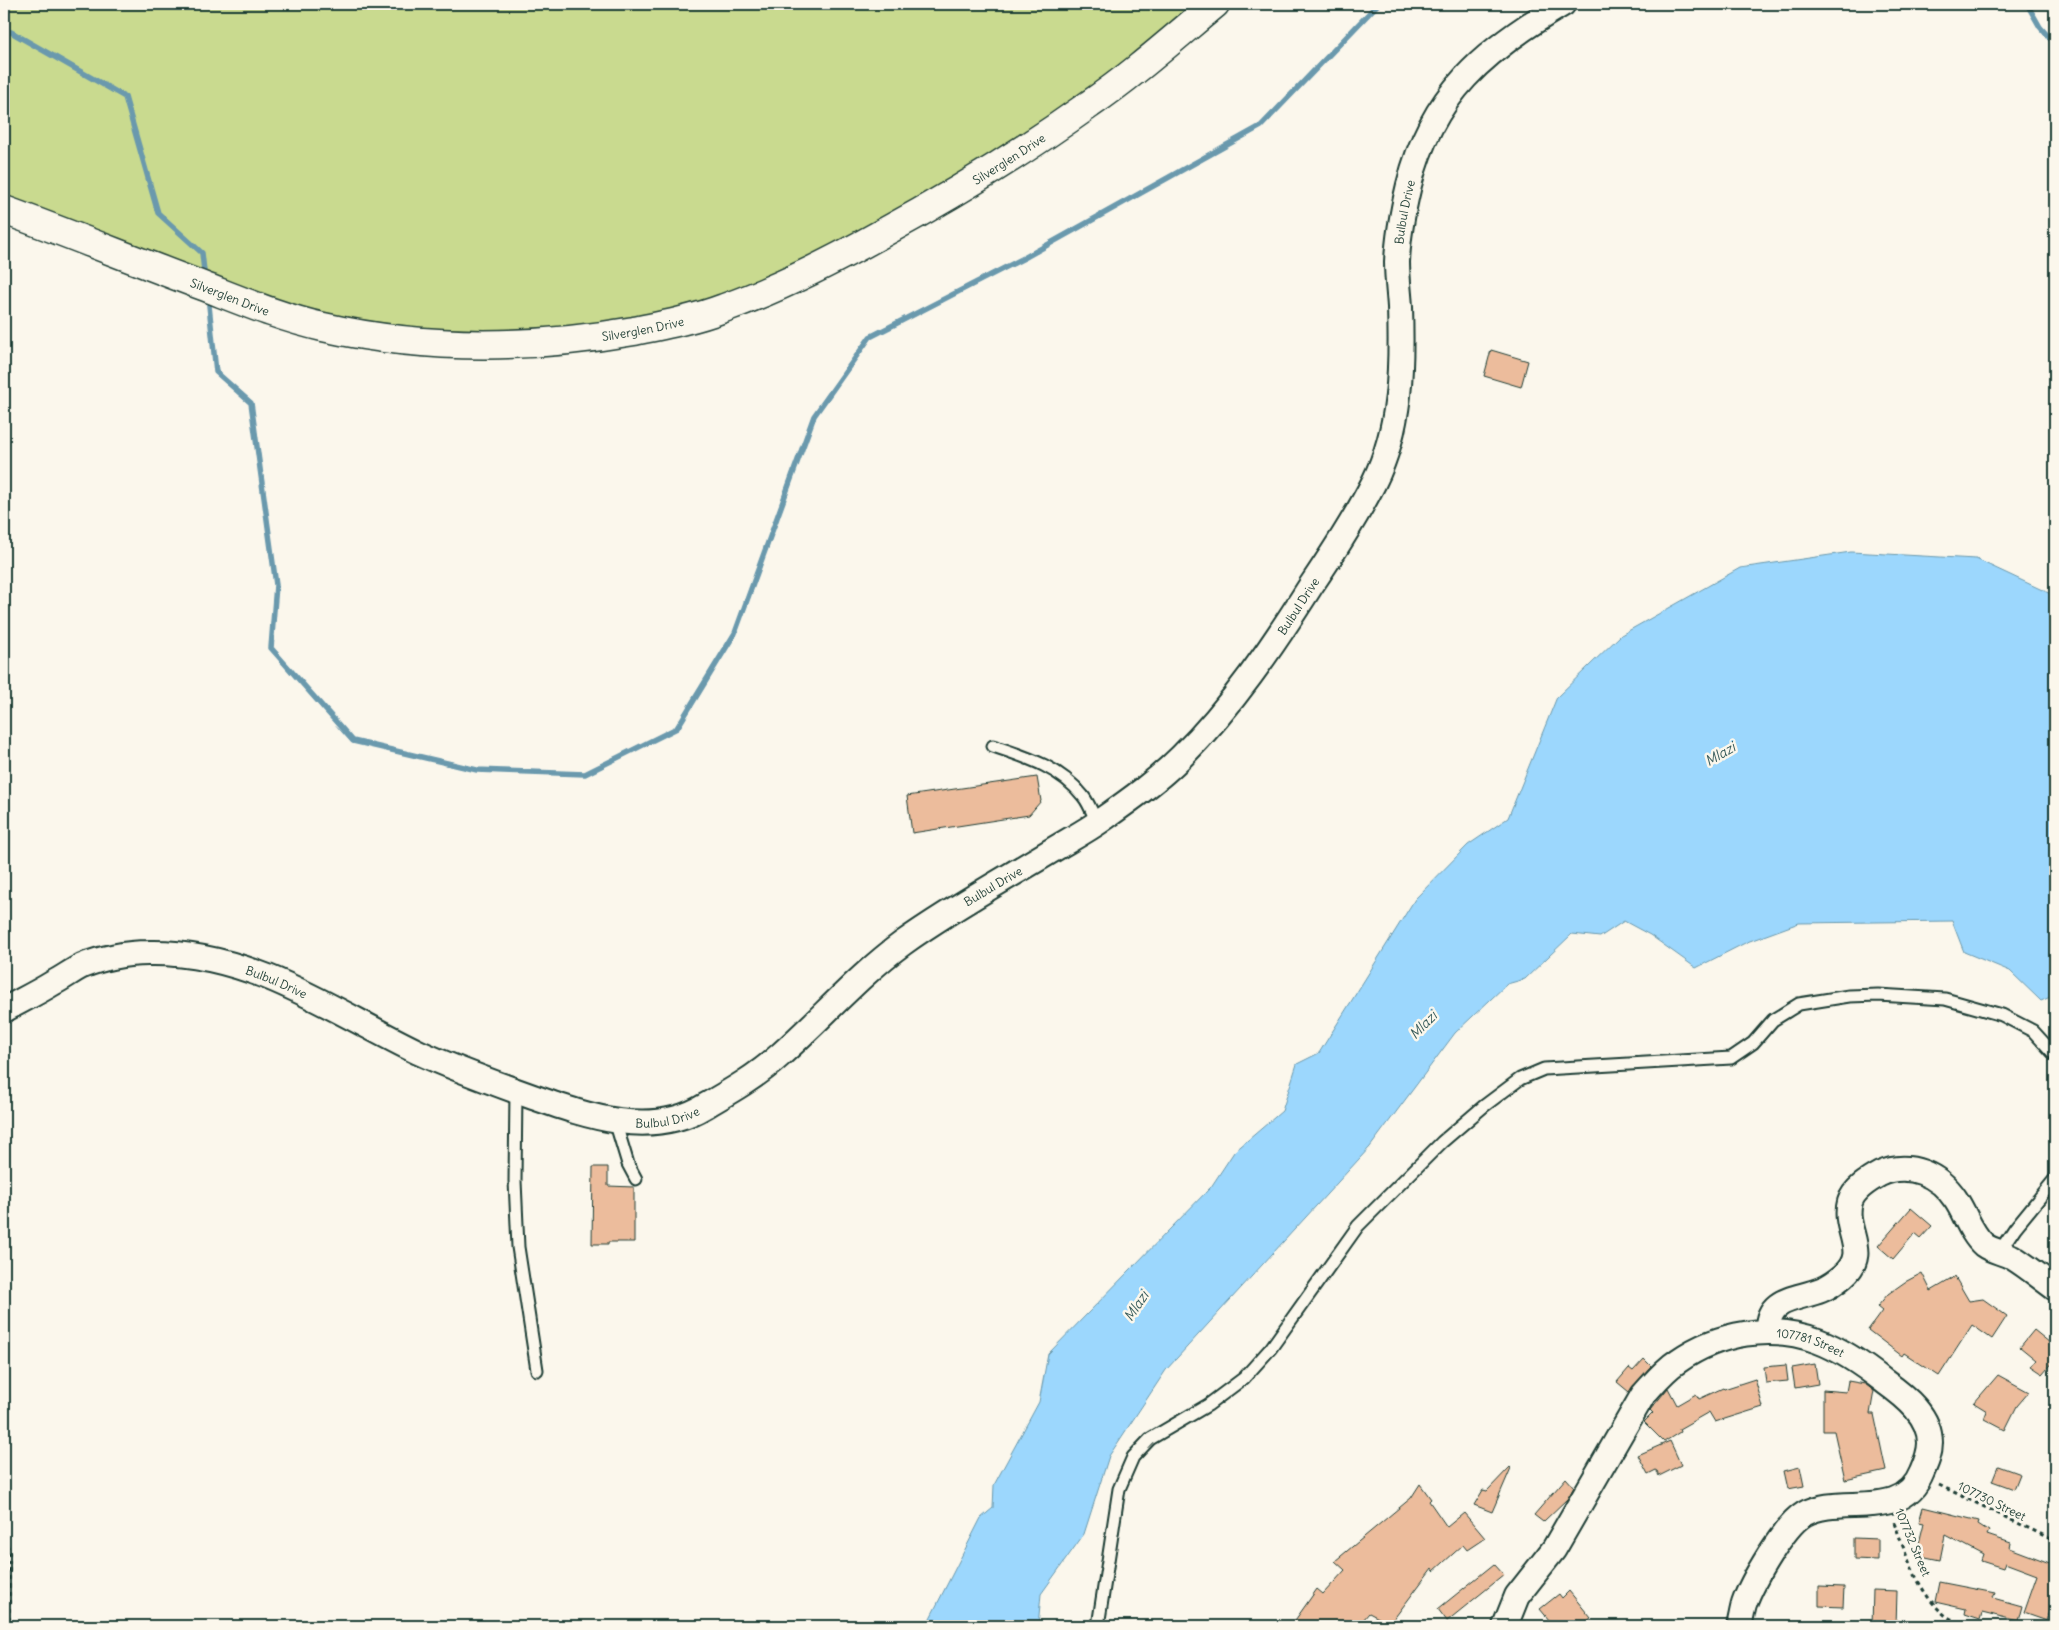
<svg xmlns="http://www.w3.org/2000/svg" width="2059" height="1630" viewBox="0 0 2059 1630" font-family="Delius,sans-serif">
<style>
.green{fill:#c9da8f;stroke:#748c62}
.water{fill:#9cd7fd;stroke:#6a99ad}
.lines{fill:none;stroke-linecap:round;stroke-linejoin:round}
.stream{stroke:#6a99ad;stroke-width:5.5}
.building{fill:#ecbc9c;stroke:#1f3d34}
.lane-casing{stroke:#1f3d34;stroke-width:15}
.street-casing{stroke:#1f3d34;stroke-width:28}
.secondary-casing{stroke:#1f3d34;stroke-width:31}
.path{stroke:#1f3d34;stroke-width:3;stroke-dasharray:4 4;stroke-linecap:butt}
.lane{stroke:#fbf7ec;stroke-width:11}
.street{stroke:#fbf7ec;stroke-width:24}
.secondary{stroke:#fbf7ec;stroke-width:28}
.labels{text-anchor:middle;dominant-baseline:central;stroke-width:5;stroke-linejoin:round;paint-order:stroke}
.street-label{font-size:12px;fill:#1f3d34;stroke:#fbf7ec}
.water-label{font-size:14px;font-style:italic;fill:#385c5c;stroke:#fbf7ec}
</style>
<rect width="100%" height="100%" fill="#fbf7ec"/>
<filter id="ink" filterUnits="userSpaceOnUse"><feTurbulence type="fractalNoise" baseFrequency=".02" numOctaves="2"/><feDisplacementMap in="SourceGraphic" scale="10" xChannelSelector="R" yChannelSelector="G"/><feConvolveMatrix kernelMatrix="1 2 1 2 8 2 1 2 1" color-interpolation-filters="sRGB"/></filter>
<g filter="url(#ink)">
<polygon class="green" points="4,4 1211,4 1093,101 766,290 611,333 349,329 4,206"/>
<polygon class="water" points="1851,552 1976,559 2055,596 2055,995 2041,1001 2010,971 1964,952 1952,921 1799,923 1747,942 1696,968 1650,935 1624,921 1600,937 1572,934 1525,979 1507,984 1455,1033 1370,1147 1166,1370 1109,1456 1084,1534 1041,1594 1038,1626 927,1626 927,1624 981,1518 993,1508 994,1485 1039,1402 1048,1354 1211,1187 1234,1152 1282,1111 1297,1064 1319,1053 1415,899 1468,845 1508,818 1557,697 1621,635 1740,568"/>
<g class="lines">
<g class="stream">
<polyline points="2027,4 2040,27 2055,44"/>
<polyline points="4,31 11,32 125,97 158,213 202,253 205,280"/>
<polyline points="208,296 216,372 251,403 276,585 271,648 353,741 477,770 585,774 677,728 735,633 814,416 870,337 1024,258 1261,126 1378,4"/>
</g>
</g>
<g class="building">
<polygon points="1491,350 1528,361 1521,387 1484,376"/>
<polygon points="1037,777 1041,801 1029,815 912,833 907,796"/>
<polygon points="593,1167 608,1167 608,1186 634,1187 634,1242 608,1242 608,1244 592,1244"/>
<polygon points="1911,1208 1932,1226 1921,1238 1915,1233 1893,1259 1878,1246"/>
<polygon points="1922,1273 1931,1291 1955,1277 1969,1301 1983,1299 2007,1316 1992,1339 1972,1325 1939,1376 1904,1353 1902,1356 1868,1330 1882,1311 1877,1307 1888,1294 1905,1282"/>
<polygon points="2034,1330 2055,1347 2055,1360 2043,1374 2031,1366 2036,1360 2020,1347"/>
<polygon points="1644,1359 1651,1366 1629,1392 1617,1382 1629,1368 1633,1371"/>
<polygon points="1815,1364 1818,1384 1795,1388 1792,1368"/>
<polygon points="1786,1365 1788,1381 1766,1383 1764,1367"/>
<polygon points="1998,1375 2029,1392 2017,1406 2005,1430 1984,1419 1987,1411 1974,1403"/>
<polygon points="1755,1379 1763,1407 1715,1422 1709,1412 1679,1429 1680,1432 1664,1442 1644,1422 1653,1413 1650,1410 1668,1388 1677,1405 1696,1394 1699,1399 1723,1388 1724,1389"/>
<polygon points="1848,1381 1865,1384 1874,1391 1870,1414 1874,1414 1886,1471 1845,1480 1834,1431 1823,1431 1823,1390 1846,1392"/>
<polygon points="1670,1441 1681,1465 1659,1476 1656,1470 1648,1474 1638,1455"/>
<polygon points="1998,1466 2020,1474 2014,1489 1992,1481"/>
<polygon points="1510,1467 1511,1468 1492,1512 1474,1505 1483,1490 1487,1491"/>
<polygon points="1800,1467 1804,1486 1788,1489 1784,1471"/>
<polygon points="1566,1478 1574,1487 1568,1498 1543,1522 1534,1515"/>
<polygon points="1420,1484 1431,1499 1429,1501 1447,1527 1464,1513 1485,1538 1467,1550 1463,1545 1434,1571 1432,1568 1390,1624 1369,1613 1358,1626 1291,1626 1317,1589 1323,1594 1345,1570 1335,1561 1411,1498"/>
<polygon points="1923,1507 1979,1521 1978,1524 1989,1531 1987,1535 2011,1543 2010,1548 2055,1565 2055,1596 2047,1620 2024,1612 2037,1575 2005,1563 2003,1568 1981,1561 1983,1555 1945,1535 1940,1560 1916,1555 1924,1523 1919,1522"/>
<polygon points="1854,1538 1878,1539 1878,1560 1854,1559"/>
<polygon points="1494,1564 1504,1575 1447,1621 1438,1609"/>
<polygon points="1939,1582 1995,1593 1993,1598 2022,1606 2018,1621 1982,1612 1980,1619 1965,1614 1966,1609 1935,1602"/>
<polygon points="1819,1586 1844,1587 1843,1607 1819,1606"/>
<polygon points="1873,1590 1897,1591 1896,1626 1872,1626"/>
<polygon points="1569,1591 1591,1618 1580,1626 1554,1626 1540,1609 1559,1594 1562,1598"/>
</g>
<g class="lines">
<defs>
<g id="lane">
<path d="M993 746C1026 757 1060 767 1083 796 1089 803 1093 814 1097 823"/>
<polyline points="516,1091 515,1181 518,1247 537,1370"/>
<polyline points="615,1121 628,1164 636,1179"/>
<polyline points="1999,1252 2015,1228 2055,1179"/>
<polyline points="1098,1626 1119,1489 1133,1457 1150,1439 1208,1405 1244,1378 1271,1348 1358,1226 1442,1142 1484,1106 1520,1079 1544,1069 1731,1058 1753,1043 1773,1020 1799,1004 1849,996 1878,995 1945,999 2002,1015 2033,1031 2055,1055"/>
</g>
<g id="street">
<path id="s1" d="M4 1010C20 1001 37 993 53 983 63 978 72 971 82 966 101 958 127 953 148 953 189 952 230 962 268 977 320 998 368 1028 418 1052 455 1069 494 1083 533 1097 587 1116 651 1139 705 1106 731 1091 757 1076 779 1056 821 1019 858 976 903 943 949 910 998 883 1046 854 1065 842 1085 832 1103 819 1130 800 1158 780 1182 756 1232 706 1272 647 1310 587 1333 553 1356 518 1374 482 1401 428 1402 366 1400 307 1399 292 1397 277 1397 262 1398 236 1403 210 1409 185 1431 94 1486 49 1563 4"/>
<path d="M1768 1332C1766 1297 1796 1300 1821 1290 1829 1287 1836 1282 1843 1276 1871 1252 1842 1231 1850 1202 1854 1189 1869 1180 1880 1174 1909 1161 1939 1174 1956 1200 1965 1213 1971 1234 1984 1245 1992 1251 2003 1252 2012 1257 2027 1266 2041 1278 2055 1288"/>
<path id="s2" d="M1505 1626 1517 1596 1554 1549 1643 1395C1654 1383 1664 1370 1678 1361 1718 1333 1771 1323 1818 1341 1842 1350 1865 1366 1885 1382 1906 1397 1930 1416 1930 1443 1930 1454 1926 1463 1922 1472 1902 1523 1840 1493 1804 1514 1784 1526 1752 1581 1744 1604 1742 1611 1741 1619 1739 1626"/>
</g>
<g id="secondary">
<path id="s3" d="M4 210C70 234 136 261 203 286 242 301 282 318 323 327 425 350 531 349 634 331 664 325 695 319 724 308 778 289 831 262 881 234 953 195 1023 152 1090 104 1134 74 1174 38 1215 4"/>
</g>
</defs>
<use href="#lane" class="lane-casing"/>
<use href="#street" class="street-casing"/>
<use href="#secondary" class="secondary-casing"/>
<g class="path">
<polyline points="1939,1485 2055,1541"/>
<path d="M1894 1522C1906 1554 1918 1594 1946 1616 1952 1620 1961 1623 1967 1626"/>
<polyline points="4,1537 9,1550 9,1626"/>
</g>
<use href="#lane" class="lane"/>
<use href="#street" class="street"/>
<use href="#secondary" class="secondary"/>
</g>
</g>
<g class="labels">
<g class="street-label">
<text stroke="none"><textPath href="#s3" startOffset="1068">Silverglen Drive</textPath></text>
<text stroke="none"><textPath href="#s1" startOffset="1954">Bulbul Drive</textPath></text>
<text stroke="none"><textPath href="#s3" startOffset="242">Silverglen Drive</textPath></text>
<text stroke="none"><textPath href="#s3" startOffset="662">Silverglen Drive</textPath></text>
<text stroke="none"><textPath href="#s1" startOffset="1534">Bulbul Drive</textPath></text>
<text stroke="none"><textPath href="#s1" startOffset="1114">Bulbul Drive</textPath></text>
<text stroke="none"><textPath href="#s1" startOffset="290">Bulbul Drive</textPath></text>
<text stroke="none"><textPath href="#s1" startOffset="710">Bulbul Drive</textPath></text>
<text stroke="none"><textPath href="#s2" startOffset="459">107781 Street</textPath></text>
<text transform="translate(1992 1501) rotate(26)">107730 Street</text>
<text transform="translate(1913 1542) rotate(67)">107732 Street</text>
</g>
<g class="water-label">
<text transform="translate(1720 754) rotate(-30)">Mlazi</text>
<text transform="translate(1423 1025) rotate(-45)">Mlazi</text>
<text transform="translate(1136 1306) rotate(-56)">Mlazi</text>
</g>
</g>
<rect width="2059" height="1630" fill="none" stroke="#fbf7ec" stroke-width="20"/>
<rect x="10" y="10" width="2039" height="1610" fill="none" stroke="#1f3d34" stroke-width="2" filter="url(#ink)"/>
</svg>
